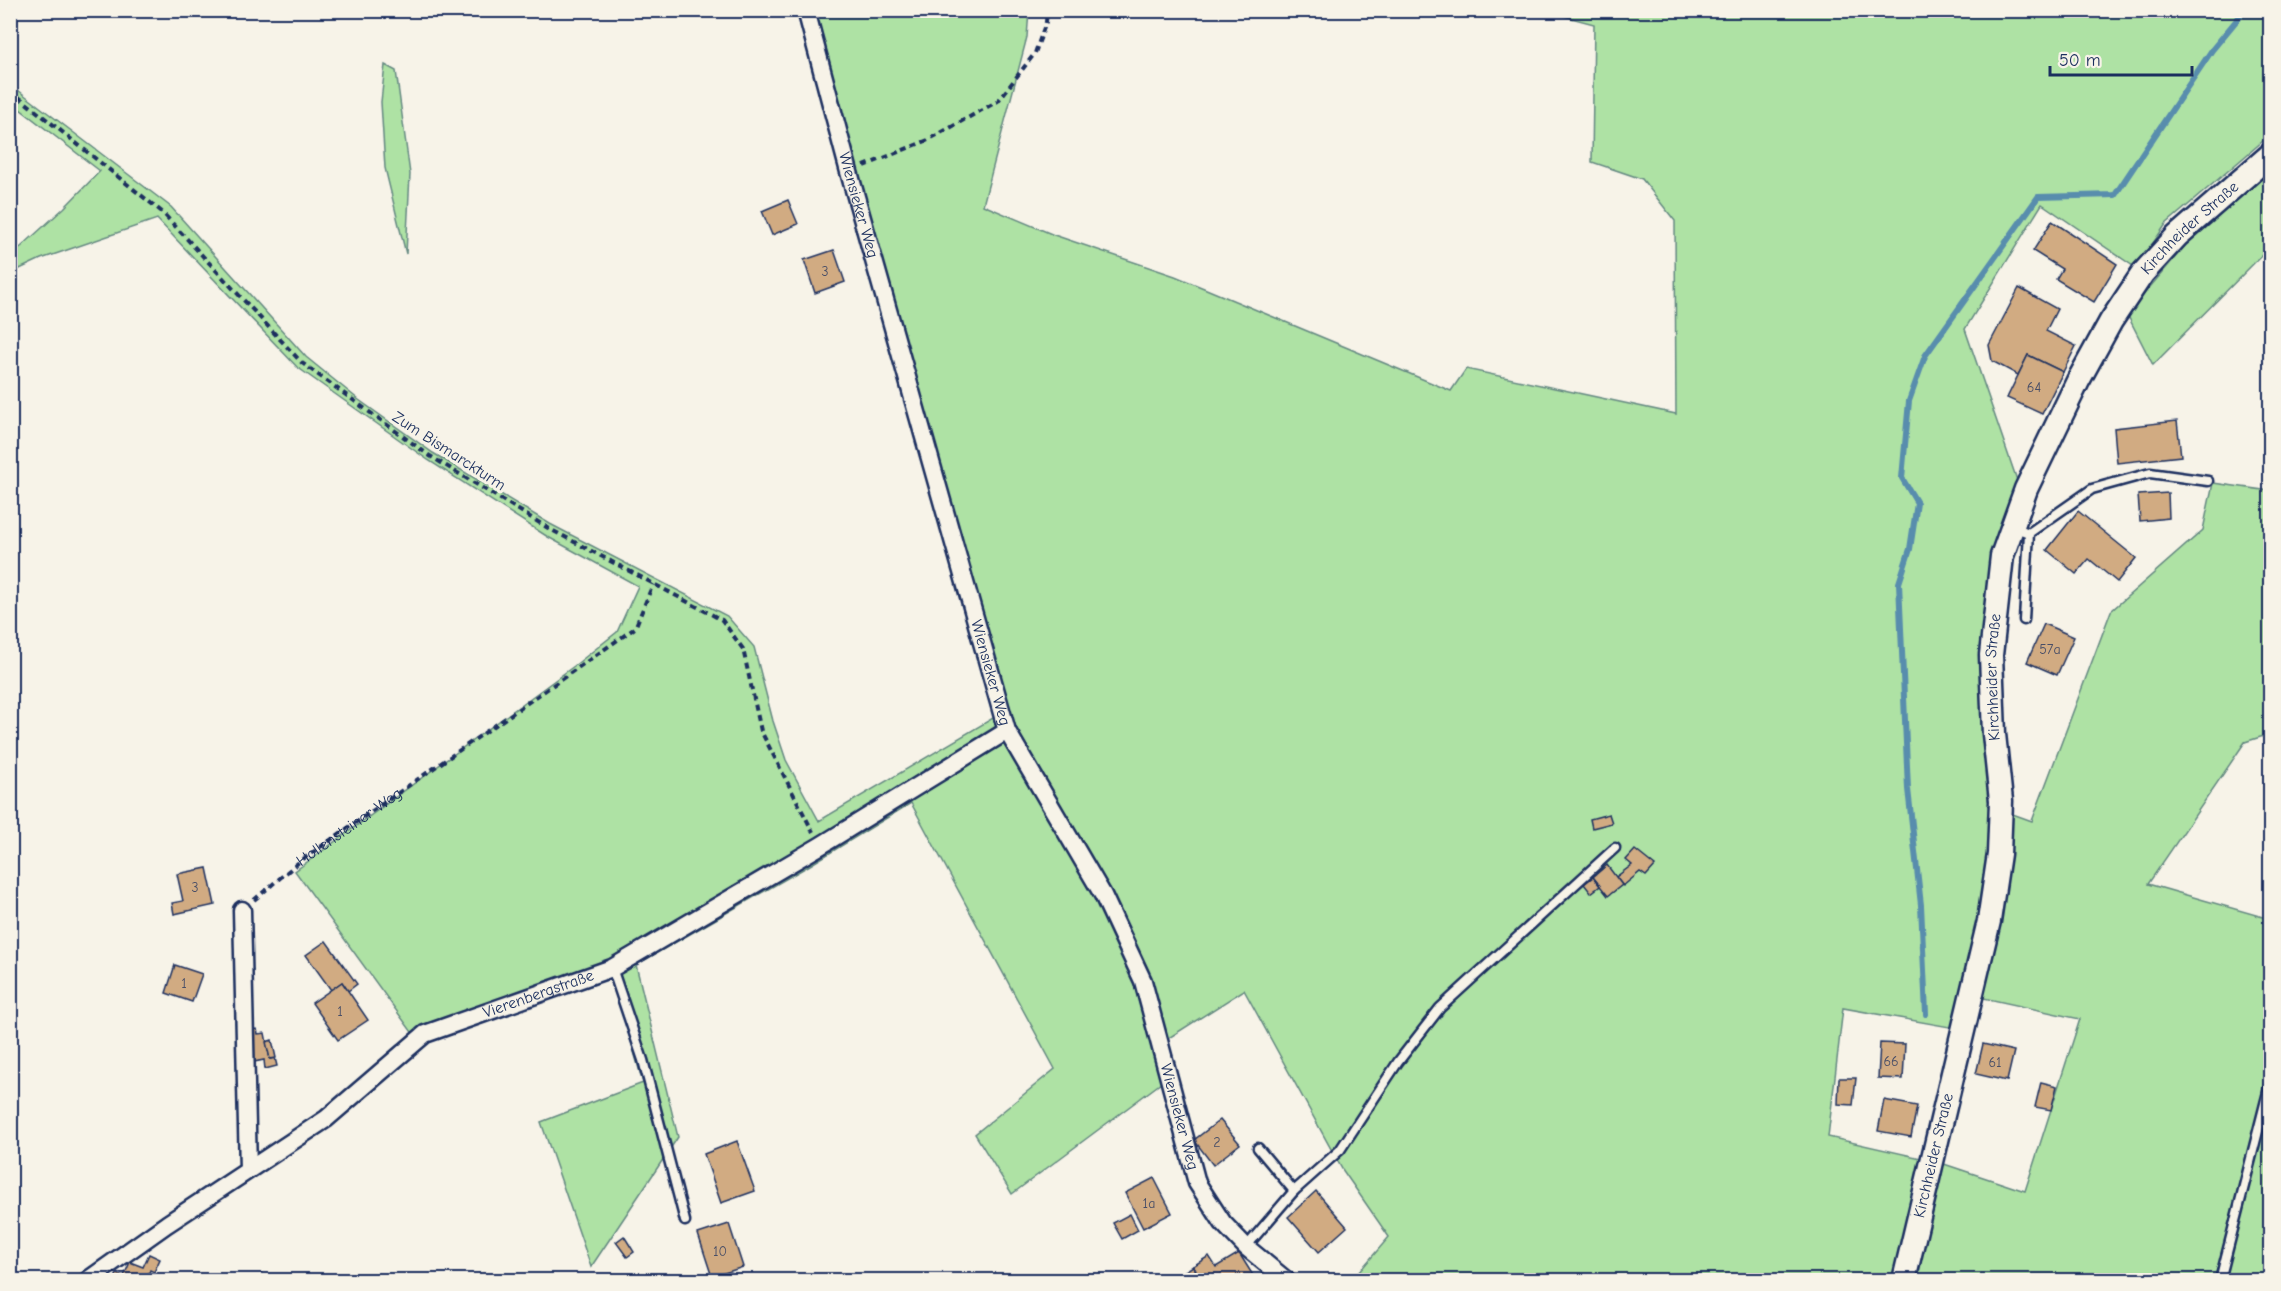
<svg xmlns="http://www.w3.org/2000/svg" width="2281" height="1291" viewBox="0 0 2281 1291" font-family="'Comic Neue',sans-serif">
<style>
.green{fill:#aee2a4;stroke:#648881;stroke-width:1.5}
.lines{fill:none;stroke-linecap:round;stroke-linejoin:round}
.stream{stroke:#588dad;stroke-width:6}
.building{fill:#d1ab82;stroke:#1b2f5e;stroke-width:1.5}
.service-casing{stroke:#1b2f5e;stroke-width:13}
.minor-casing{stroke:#1b2f5e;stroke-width:21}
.secondary-casing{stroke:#1b2f5e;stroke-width:27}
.path{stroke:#1b2f5e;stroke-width:4;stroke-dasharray:6 4.5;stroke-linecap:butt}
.service{stroke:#f7f3e8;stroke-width:8}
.minor{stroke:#f7f3e8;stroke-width:16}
.secondary{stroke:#f7f3e8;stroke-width:22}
.labels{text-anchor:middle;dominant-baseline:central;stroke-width:6;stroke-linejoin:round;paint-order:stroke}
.number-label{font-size:14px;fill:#484e67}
.street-label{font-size:16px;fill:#1b2f5e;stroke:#f7f3e8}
</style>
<rect width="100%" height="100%" fill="#f7f3e8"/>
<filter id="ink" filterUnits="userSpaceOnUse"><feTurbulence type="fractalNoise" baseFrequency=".0167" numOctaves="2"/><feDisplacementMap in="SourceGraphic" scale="12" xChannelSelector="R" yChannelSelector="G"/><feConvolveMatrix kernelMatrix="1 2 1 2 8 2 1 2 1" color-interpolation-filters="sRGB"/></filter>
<g filter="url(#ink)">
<g class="green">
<polygon points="809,11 1029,11 1027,37 983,205 1054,235 1175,276 1451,391 1466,369 1676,414 1675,221 1642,179 1592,162 1594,24 1545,11 2270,11 2270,135 2166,224 2136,268 2042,204 1965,329 2019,486 1995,552 1993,854 1955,1028 1843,1008 1828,1137 1921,1158 1892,1280 1352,1280 1389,1237 1342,1169 1244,990 1164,1041 1150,988 1110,890 1011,728"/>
<polygon points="385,65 396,71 410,174 406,254 385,168 381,102"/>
<polygon points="10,84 171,207 306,357 359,400 433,453 550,524 727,616 754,647 773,721 786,760 819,821 993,718 1005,746 1095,894 1132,976 1161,1083 1012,1194 975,1134 1055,1069 911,803 810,865 636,965 678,1137 591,1267 541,1122 643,1083 612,975 414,1035 295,871 574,666 617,632 638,586 548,537 428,460 297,367 157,219 41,259 11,273 11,256 64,208 100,171 11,102"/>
<polygon points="2270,172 2270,247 2153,365 2127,314 2190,240"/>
<polygon points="2213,483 2270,491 2270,734 2245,742 2148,884 2270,919 2270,1280 1913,1280 1941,1163 2025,1191 2080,1019 1979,997 2010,813 2032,821 2111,611 2203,530"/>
</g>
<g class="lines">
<polyline class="stream" points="1926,1014 1921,905 1908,789 1899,583 1910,549 1917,503 1902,478 1909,401 1925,356 2038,197 2115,195 2212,50 2245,10"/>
</g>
<g class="building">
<polygon points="788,200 798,224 772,235 762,211"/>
<polygon points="2052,221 2117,264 2094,302 2056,279 2062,269 2033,251"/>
<polygon points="834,250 845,282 815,293 804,260"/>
<polygon points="2019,288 2057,309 2046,331 2076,346 2063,372 2028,355 2018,375 1992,361 1989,345"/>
<polygon points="2028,355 2063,372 2042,414 2007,398"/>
<polygon points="2177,421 2181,456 2117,463 2114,428"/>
<polygon points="2168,493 2169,518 2140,521 2138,495"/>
<polygon points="2078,511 2136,558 2117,582 2089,559 2076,574 2047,550"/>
<polygon points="2044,624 2074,637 2057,675 2027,662"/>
<polygon points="1609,814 1612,823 1592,828 1590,819"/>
<polygon points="1635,850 1655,866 1646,876 1640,872 1623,886 1616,877 1632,865 1626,860"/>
<polygon points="1607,865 1622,885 1608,896 1593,877"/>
<polygon points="207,868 215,905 174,914 172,903 183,901 177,874"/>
<polygon points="1593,877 1600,886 1591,893 1584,884"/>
<polygon points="326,941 357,984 348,991 342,982 331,990 306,955"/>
<polygon points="175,965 202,974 192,1002 166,993"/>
<polygon points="342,982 368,1020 338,1040 312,1003"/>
<polygon points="257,1029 258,1034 265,1033 270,1059 275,1058 277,1066 265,1069 264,1060 254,1062 250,1030"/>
<polygon points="272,1040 276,1058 270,1059 266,1042"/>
<polygon points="1880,1043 1905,1044 1903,1079 1878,1078"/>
<polygon points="1983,1044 2014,1051 2007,1081 1976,1074"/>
<polygon points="1839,1078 1856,1078 1853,1105 1838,1104"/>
<polygon points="2041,1082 2057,1086 2051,1110 2035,1107"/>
<polygon points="1884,1100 1917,1106 1911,1137 1878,1131"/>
<polygon points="1220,1120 1240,1144 1213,1165 1194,1140"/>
<polygon points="737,1141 755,1191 721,1203 704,1154"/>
<polygon points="1154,1178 1172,1213 1143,1228 1125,1193"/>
<polygon points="1316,1191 1347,1227 1319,1252 1288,1217"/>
<polygon points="1130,1214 1138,1230 1122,1239 1113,1223"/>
<polygon points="729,1224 743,1267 712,1277 698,1234"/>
<polygon points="624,1236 634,1252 627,1257 616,1242"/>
<polygon points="1239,1253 1254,1277 1248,1280 1202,1280 1193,1266 1209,1256 1216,1267"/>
<polygon points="149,1254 160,1259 154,1272 150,1270 146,1280 114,1280 117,1274 124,1276 130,1262 143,1267"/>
<polygon points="1193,1266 1202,1280 1171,1280"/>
</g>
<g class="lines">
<defs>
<g id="service">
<polyline points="2013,527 2029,533 2092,489 2150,473 2208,481"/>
<polyline points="2024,620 2029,533"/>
<polyline points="612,968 643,1060 685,1221"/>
<polyline points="1258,1148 1294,1191"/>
<polyline points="1246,1247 1294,1191 1340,1150 1398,1062 1440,1008 1615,848"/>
<polyline points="2220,1280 2270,1084"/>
</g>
<g id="minor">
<path id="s2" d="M806 10 849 172 1007 731 1103 895 1143 981 1197 1183 1223 1223 1246 1247 1286 1280"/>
<polyline points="242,910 248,1170"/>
<path id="s3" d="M88 1280 167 1224 326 1119 425 1034 612 968 820 846 1007 731"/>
</g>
<g id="secondary">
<path id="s4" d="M1904 1280 1989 921 1999 854 2001 801 1994 734 1991 655 2002 556 2026 489 2078 381 2111 321 2143 273 2177 236 2270 155"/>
</g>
</defs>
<use href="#service" class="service-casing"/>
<use href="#minor" class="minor-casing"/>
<use href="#secondary" class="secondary-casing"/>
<g class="path">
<polyline points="10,90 162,212 302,363 430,456 548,528 722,620 743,649 761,731 813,832"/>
<polyline points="864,166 928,140 998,101 1035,53 1046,22 1047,10"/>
<path id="s1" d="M254 900 299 862 635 628 653 584"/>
</g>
<use href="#service" class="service"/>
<use href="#minor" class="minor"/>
<use href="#secondary" class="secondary"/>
</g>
</g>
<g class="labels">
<g class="number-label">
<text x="825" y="271">3</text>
<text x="2034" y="387">64</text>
<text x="2050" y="649">57a</text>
<text x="195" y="887">3</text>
<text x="184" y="983">1</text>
<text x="340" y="1011">1</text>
<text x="1891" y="1061">66</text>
<text x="1995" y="1062">61</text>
<text x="1217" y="1142">2</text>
<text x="1149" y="1203">1a</text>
<text x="720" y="1251">10</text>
</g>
<g class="street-label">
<text stroke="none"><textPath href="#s2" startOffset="202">Wiensieker Weg</textPath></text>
<text stroke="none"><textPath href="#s4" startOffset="1118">Kirchheider Straße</textPath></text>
<text transform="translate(449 451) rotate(33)">Zum Bismarckturm</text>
<text stroke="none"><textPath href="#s2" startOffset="688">Wiensieker Weg</textPath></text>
<text stroke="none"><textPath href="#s4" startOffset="614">Kirchheider Straße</textPath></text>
<text stroke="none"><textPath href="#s1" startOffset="120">Hollensteiner Weg</textPath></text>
<text stroke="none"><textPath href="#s3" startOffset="538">Vierenbergstraße</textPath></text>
<text stroke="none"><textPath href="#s2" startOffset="1174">Wiensieker Weg</textPath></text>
<text stroke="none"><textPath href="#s4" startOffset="128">Kirchheider Straße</textPath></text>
</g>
</g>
<rect width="2281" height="1291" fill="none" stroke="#f7f3e8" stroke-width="36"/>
<rect x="18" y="18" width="2245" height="1255" fill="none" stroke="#1b2f5e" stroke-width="2" filter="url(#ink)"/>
<path d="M2050 66v9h142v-9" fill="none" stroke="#1b2f5e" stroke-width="3"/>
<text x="2059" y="66" font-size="18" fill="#1b2f5e" stroke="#f7f3e8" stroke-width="4.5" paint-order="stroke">50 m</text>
</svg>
